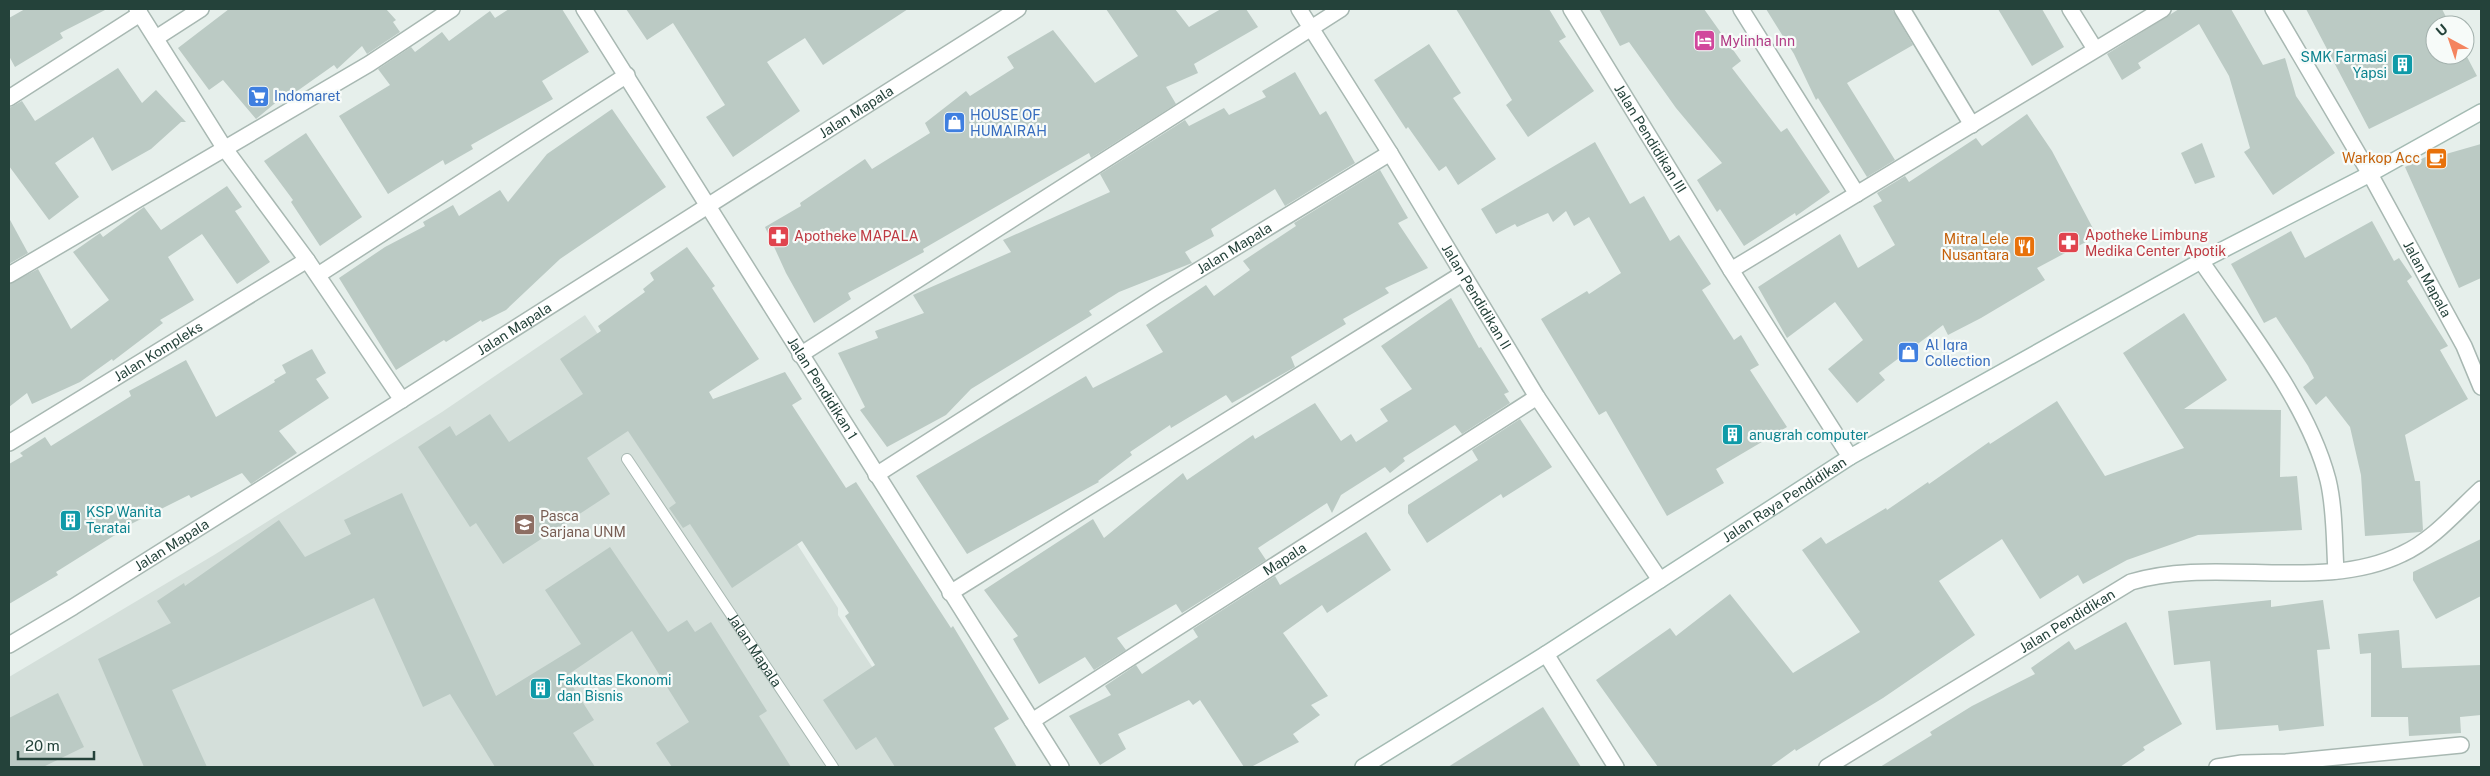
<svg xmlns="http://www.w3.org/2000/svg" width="2490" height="776" viewBox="0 0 2490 776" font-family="'Public Sans',sans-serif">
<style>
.built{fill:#d4dfda}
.building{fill:#bbcac4}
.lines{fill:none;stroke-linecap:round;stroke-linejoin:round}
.lane-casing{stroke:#a8b8b2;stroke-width:12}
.street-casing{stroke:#a8b8b2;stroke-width:18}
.secondary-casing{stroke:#a4bbb3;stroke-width:18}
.lane{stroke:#fff;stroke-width:10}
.street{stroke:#fff;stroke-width:15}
.secondary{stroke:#fff;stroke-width:15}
.labels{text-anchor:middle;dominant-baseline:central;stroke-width:4.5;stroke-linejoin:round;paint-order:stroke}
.hotel-label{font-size:14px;fill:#b23c85;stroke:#f7fbf9;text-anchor:start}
.culture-label{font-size:14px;fill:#0d838f;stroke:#f7fbf9;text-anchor:start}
.shop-label{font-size:14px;fill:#366cbe;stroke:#f7fbf9;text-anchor:start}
.street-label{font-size:14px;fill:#24423a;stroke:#f7fbf9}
.food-label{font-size:14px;fill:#c56008;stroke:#f7fbf9;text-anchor:end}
.health-label{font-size:14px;fill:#be3a42;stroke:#f7fbf9;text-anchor:start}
.education-label{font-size:14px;fill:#785e54;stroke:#f7fbf9;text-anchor:start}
</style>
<rect width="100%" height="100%" fill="#e6efeb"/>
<polygon class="built" points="585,315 666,435 765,494 838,608 838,615 938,767 9,767 9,677 214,555 442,412"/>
<g class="building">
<polygon points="25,9 107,9 60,33 63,38 15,67 9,56 9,18"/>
<polygon points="229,9 386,9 396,20 393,22 400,32 367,54 362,46 337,69 334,65 293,94 291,90 256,119 223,80 209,90 178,48"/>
<polygon points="509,9 562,9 589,52 542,81 553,99 471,145 473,149 445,165 443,160 388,194 339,116 390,85 378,69 411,47 415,52 442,32 449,41 490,11 495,18"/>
<polygon points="626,9 908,9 823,65 805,38 767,62 800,111 733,157 706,117 725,105 673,23 647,40"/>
<polygon points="1106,9 1175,9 1189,27 1221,9 1246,9 1258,27 1194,64 1198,73 1166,87 1176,104 1091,158 1089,153 923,249 924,252 848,293 851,299 814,323 786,273 765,227 801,206 800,203 865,159 872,169 930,133 925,123 966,91 970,96 1014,68 1007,57 1053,30 1095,83 1138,56"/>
<polygon points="1456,9 1549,9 1566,37 1559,41 1594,91 1528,137 1506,105 1512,100"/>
<polygon points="1599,9 1704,9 1741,61 1732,68 1781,132 1787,128 1830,192 1796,216 1795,213 1744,246 1720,209 1717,212 1697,180 1722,163 1676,108 1629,42 1620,46"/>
<polygon points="1766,9 1892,9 1913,45 1847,83 1895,160 1867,177 1818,98 1816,100 1794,54"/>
<polygon points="1998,9 2042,9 2064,47 2032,66"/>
<polygon points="2179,9 2231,9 2263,65 2285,58 2296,96 2335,153 2273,195 2244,152 2250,148 2229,76 2199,24 2138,63 2141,68 2122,80 2107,54"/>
<polygon points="2306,9 2442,9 2450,25 2435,25 2435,55 2465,53 2477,76 2369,129"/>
<polygon points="1429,44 1461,93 1453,98 1496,159 1458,185 1446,166 1439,171 1408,127 1406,129 1374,80"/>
<polygon points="118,68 142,103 156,90 186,122 181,122 151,149 112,171 93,137 55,163 79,197 49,220 9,166 9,108 22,101 35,121"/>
<polygon points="1295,72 1320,115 1326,111 1355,163 1285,206 1275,189 1211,229 1214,236 1185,252 1192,263 1119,292 1089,311 1092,315 971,389 946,415 887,447 860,410 865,407 838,353 878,338 875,331 924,313 913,295 1011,252 1003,240 1110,192 1100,174 1185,120 1189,126 1224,108 1229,115 1266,97 1262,91"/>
<polygon points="612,109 666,187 560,259 506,310 482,322 481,320 446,342 444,340 396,370 339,278 385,247 425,226 423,222 453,205 459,216 500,190 508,202 547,154"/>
<polygon points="2027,114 2052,151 2097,236 2037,268 2045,280 1981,318 1948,335 1943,325 1879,373 1885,380 1857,403 1828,369 1863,340 1835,302 1787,338 1758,287 1840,234 1858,268 1895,245 1873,206 1882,201 1877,193 1905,176 1909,182 1976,138 1982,146"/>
<polygon points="306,133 362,217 320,246 291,202 293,200 264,161"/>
<polygon points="1595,142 1630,204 1644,196 1670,241 1679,235 1711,284 1702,290 1734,340 1741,335 1759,365 1750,370 1787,427 1716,469 1724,483 1667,516 1606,411 1599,415 1541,319 1587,291 1589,294 1621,273 1589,217 1574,226 1566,211 1553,222 1548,213 1517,227 1515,224 1496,234 1481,209"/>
<polygon points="2202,143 2215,177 2195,184 2181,153"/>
<polygon points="2481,144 2481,278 2459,288 2405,167 2444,148 2446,154"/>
<polygon points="1380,170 1408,218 1398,223 1428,268 1385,288 1389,293 1343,319 1346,324 1291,357 1295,367 1232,403 1226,395 1171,428 1170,425 1130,452 1132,455 1098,481 1099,482 967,554 916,476 1086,376 1093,388 1163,352 1146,325 1206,285 1214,296 1250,270 1243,261 1296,226 1294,223"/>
<polygon points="227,186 242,207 235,211 270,262 237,284 202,234 168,257 194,300 160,320 163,323 113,361 112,359 80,382 32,404 27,393 9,407 9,284 38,269 71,329 109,300 73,252 100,233 103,237 144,207 161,230"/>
<polygon points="9,218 28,253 9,264"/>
<polygon points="2372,221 2394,261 2399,258 2412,277 2407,281 2448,346 2440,350 2468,399 2405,435 2415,481 2420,481 2423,530 2421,532 2365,536 2361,475 2350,427 2326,396 2316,405 2303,387 2314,378 2308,366 2276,317 2264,323 2231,264 2291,231 2305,258"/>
<polygon points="687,247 715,286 712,288 759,359 709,392 713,399 785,372 802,399 792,405 846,488 856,482 951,628 953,626 1009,719 994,728 1017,767 895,767 876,737 856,750 823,700 875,665 845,616 849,613 802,541 732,588 690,524 683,528 669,508 676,503 628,431 587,458 610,494 503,564 476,523 470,527 418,447 450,426 456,436 490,414 509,442 583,394 560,359 601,331 598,326 645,292 643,289 654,280 650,273"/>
<polygon points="1451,298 1479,348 1481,347 1509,392 1504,394 1510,403 1462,434 1455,425 1403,458 1405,461 1390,473 1385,467 1341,495 1332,513 1327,503 1258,548 1266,560 1182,613 1176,604 1117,638 1126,650 1094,670 1085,657 1039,684 1013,639 1018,636 984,590 1093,519 1104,538 1183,473 1187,480 1253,435 1255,439 1315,403 1341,441 1351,434 1356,442 1388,421 1380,409 1412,389 1381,346"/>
<polygon points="2184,313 2227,380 2184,409 2281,410 2280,477 2297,476 2302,530 2198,535 2127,560 2083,584 2078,575 2040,599 2002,539 1939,581 1975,635 1883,698 1796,751 1795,749 1770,767 1658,767 1596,680 1670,628 1676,636 1730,594 1793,673 1860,632 1802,550 1821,537 1826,544 1886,508 1887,510 1928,482 1929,484 1989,442 1990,444 2057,401 2105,476 2184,448 2123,353"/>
<polygon points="312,349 326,373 316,379 329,398 279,431 297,453 251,484 242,473 191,498 189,495 113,533 115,535 56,572 58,575 9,604 9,464 23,456 20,453 45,437 51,446 131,396 129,391 186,360 216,417 275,382 274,380 286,373 282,365"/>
<polygon points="1520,419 1552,467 1503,498 1501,494 1427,543 1408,513 1408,505 1478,460 1472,450"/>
<polygon points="402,493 496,696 581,644 545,590 610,547 668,632 687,620 695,632 711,622 767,711 759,716 791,767 672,767 656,743 689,722 632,631 566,676 594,720 573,733 595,767 495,767 450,694 423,707 374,598 172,690 207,767 144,767 98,659 171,623 157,601 184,583 185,586 279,520 305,557 351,534 344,520"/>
<polygon points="1366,532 1391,570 1327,613 1322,605 1283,633 1328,696 1311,705 1320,715 1293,734 1299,742 1251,767 1244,767 1200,700 1193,705 1189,700 1118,734 1126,749 1100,765 1069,716 1111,695 1105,686 1136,665 1142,674 1198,637 1193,629 1275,576 1280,585"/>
<polygon points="2481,539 2481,596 2436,619 2413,580 2413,572"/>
<polygon points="2271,600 2271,607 2323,600 2330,649 2317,650 2324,726 2279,731 2278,725 2216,730 2210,661 2174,665 2168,611"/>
<polygon points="2126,622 2182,724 2143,747 2145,750 2120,767 1880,767 1932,735 1930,732 1972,706 2035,674 2031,668 2069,641 2075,650"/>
<polygon points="2399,630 2402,668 2481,665 2481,715 2460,717 2461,733 2409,736 2408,717 2371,717 2371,653 2360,654 2358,634"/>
<polygon points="58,693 84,747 43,767 9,767 9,718"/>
<polygon points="1543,707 1581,767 1448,767"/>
</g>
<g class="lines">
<defs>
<g id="lane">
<path id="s1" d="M627 459 833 767"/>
</g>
<g id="street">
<polyline points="137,9 225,149 307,260 402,400"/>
<path id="s2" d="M584 9 1061 767"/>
<path id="s3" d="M1299 9 1390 153 1537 397 1660 580"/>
<path id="s4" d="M1571 9 1731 270 1850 457"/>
<polyline points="1741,9 1857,194"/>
<polyline points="1902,9 1972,125"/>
<polyline points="2070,9 2095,49"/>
<path id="s5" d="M2273 9 2370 174 2464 346 2481 387"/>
<polyline points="156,38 201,9"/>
<polyline points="9,98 140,14"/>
<path d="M2201 261C2246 327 2308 403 2328 480 2335 509 2334 541 2336 571"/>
<polyline points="1731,270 2163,9"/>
<polyline points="9,275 369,64 452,9"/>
<polyline points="318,275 627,75"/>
<polyline points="800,355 1341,9"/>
<path id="s6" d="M9 443 307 260"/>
<path id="s7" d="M876 475 1156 296 1390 153"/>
<polyline points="950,593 1462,274"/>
<path id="s8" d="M9 645 73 607 402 400 1018 9"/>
<polyline points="1546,654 1616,767"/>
<path id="s9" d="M1032 721 1537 397"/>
<path id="s10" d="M1827 767 2131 582C2215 556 2322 593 2402 554 2433 540 2456 512 2481 489"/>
<polyline points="2217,767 2242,763 2286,762 2461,745"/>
</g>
<g id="secondary">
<path id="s11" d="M1363 767 1546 654 1850 457 2201 261 2370 174 2481 112"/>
</g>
</defs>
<use href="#lane" class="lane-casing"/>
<use href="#street" class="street-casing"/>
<use href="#secondary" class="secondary-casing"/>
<use href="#lane" class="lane"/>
<use href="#street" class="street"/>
<use href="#secondary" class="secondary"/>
</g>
<defs>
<symbol id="hotel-square" viewBox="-11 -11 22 22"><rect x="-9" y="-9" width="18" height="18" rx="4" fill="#d1479c" stroke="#f7fbf9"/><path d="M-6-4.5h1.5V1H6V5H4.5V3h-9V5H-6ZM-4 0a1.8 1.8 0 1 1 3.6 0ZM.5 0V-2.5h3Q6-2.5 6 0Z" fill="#fff"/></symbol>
<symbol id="building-square" viewBox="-11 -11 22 22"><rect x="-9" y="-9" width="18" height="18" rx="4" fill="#0f9aa8" stroke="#f7fbf9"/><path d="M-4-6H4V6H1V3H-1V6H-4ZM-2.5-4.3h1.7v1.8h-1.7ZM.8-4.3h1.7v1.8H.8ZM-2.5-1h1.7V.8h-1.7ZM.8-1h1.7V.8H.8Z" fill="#fff"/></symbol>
<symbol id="supermarket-square" viewBox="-11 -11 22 22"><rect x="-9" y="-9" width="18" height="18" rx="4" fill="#3f7fe0" stroke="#f7fbf9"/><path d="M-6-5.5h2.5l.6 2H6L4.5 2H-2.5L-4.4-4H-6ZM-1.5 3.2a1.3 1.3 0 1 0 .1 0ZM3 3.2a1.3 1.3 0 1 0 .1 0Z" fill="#fff"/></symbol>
<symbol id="shop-square" viewBox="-11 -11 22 22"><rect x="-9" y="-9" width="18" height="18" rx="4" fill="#3f7fe0" stroke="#f7fbf9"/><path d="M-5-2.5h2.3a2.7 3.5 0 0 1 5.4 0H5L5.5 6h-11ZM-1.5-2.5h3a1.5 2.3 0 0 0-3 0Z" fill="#fff"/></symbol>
<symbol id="cafe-square" viewBox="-11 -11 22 22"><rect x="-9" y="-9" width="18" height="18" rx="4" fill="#e8710a" stroke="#f7fbf9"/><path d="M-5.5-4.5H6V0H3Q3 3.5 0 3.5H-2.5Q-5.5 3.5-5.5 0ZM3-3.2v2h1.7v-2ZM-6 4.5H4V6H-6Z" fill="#fff"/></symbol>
<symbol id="pharmacy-square" viewBox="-11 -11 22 22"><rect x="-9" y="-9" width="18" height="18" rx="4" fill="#e0444e" stroke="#f7fbf9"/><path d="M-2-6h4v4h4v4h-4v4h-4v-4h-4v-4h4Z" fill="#fff"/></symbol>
<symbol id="restaurant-square" viewBox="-11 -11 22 22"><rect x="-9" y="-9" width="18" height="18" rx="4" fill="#e8710a" stroke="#f7fbf9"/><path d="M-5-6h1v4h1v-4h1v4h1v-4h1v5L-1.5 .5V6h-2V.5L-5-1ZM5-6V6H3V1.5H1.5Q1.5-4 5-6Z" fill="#fff"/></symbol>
<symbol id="university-square" viewBox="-11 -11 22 22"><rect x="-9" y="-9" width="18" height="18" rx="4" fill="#8d6e63" stroke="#f7fbf9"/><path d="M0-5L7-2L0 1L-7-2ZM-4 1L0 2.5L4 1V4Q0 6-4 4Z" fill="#fff"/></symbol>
</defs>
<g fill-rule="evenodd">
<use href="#hotel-square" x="1692" y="28" width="25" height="25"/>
<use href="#building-square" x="2390" y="52" width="25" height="25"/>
<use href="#supermarket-square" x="246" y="84" width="25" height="25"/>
<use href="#shop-square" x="942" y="110" width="25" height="25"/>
<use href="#cafe-square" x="2424" y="146" width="25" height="25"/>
<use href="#pharmacy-square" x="766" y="224" width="25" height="25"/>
<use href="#pharmacy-square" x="2056" y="230" width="25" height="25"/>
<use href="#restaurant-square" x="2012" y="234" width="25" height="25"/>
<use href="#shop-square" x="1896" y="340" width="25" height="25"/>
<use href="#building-square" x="1720" y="422" width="25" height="25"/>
<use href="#building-square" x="58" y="508" width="25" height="25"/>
<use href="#university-square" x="512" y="512" width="25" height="25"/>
<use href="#building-square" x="528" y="676" width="25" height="25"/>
</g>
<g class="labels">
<g class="hotel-label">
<text x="1720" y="41">Mylinha Inn</text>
</g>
<g class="culture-label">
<text x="2387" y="57" text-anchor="end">SMK Farmasi<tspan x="2387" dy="16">Yapsi</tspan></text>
<text x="1749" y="435">anugrah computer</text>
<text x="86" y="512">KSP Wanita<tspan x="86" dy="16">Teratai</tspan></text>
<text x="557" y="680">Fakultas Ekonomi<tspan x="557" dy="16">dan Bisnis</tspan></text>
</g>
<g class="shop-label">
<text x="274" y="96">Indomaret</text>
<text x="970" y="115">HOUSE OF<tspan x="970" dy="16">HUMAIRAH</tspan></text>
<text x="1925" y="345">Al Iqra<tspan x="1925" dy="16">Collection</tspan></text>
</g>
<g class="street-label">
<text stroke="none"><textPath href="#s8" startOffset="1001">Jalan Mapala</textPath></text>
<text stroke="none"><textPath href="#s4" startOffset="152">Jalan Pendidikan III</textPath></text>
<text stroke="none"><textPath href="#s7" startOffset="424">Jalan Mapala</textPath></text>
<text stroke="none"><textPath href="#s5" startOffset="311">Jalan Mapala</textPath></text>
<text stroke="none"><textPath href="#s3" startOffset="338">Jalan Pendidikan II</textPath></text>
<text stroke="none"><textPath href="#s8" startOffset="596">Jalan Mapala</textPath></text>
<text stroke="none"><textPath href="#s6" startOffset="175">Jalan Kompleks</textPath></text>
<text stroke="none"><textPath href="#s2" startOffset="448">Jalan Pendidikan 1</textPath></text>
<text stroke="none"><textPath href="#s11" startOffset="499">Jalan Raya Pendidikan</textPath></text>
<text stroke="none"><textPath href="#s8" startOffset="191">Jalan Mapala</textPath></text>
<text stroke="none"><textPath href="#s9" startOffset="300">Mapala</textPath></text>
<text stroke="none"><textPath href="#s10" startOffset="281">Jalan Pendidikan</textPath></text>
<text stroke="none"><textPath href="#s1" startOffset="230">Jalan Mapala</textPath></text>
</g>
<g class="food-label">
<text x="2420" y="158">Warkop Acc</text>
<text x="2009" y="239">Mitra Lele<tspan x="2009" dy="16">Nusantara</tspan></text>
</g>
<g class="health-label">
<text x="2085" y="235">Apotheke Limbung<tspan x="2085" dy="16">Medika Center Apotik</tspan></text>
<text x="794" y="236">Apotheke MAPALA</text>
</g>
<g class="education-label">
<text x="540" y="516">Pasca<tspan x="540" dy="16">Sarjana UNM</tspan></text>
</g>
</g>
<rect width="2490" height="776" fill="none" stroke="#24423a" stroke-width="20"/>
<g transform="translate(2450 40) rotate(320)"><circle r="24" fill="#f7fbf9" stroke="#a3b1ad"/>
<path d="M0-4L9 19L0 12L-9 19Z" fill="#f4845f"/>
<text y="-8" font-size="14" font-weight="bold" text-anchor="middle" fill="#24423a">U</text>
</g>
<path d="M18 751v8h76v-8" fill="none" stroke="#24423a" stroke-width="2.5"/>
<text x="25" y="751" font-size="15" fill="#24423a" stroke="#f7fbf9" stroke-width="4" paint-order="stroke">20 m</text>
</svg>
